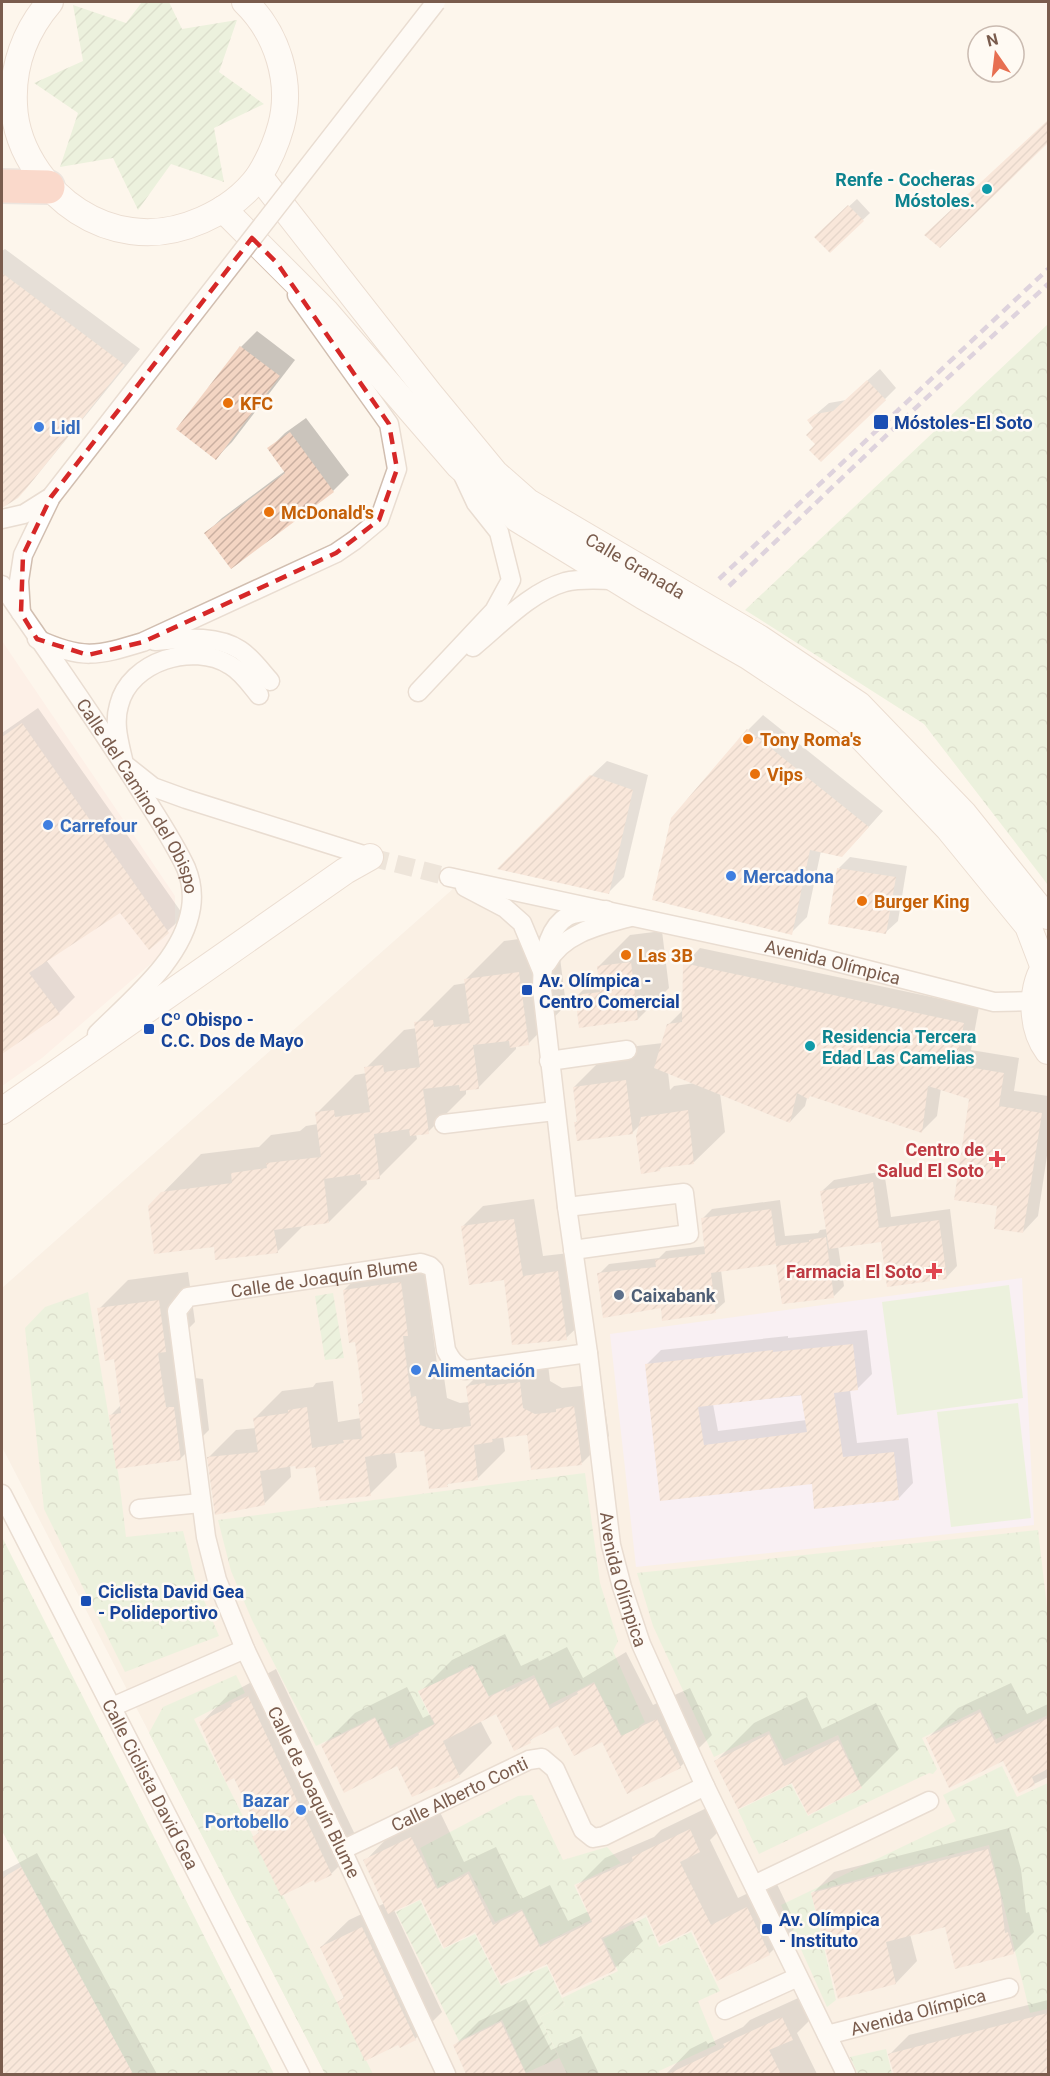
<svg xmlns="http://www.w3.org/2000/svg" width="1050" height="2076" viewBox="0 0 1050 2076" font-family="Roboto,sans-serif">
<style>
.residential{fill:#f5e8da}
.commercial{fill:#fde8e0}
.education{fill:#f3e8fa}
.park{fill:url(#park-crowns)}
.garden{fill:url(#garden-furrows)}
.pitch{fill:#d8ecc9}
.shadow{fill:#0003;fill-rule:evenodd}
.building{fill:url(#building-hatch);fill-rule:evenodd}
.lines{fill:none;stroke-linecap:round;stroke-linejoin:round}
.street-tunnel{stroke:#dcd0c4;stroke-width:18;stroke-dasharray:18 9;stroke-linecap:butt}
.street-casing{stroke:#d1beb0;stroke-width:21}
.secondary-casing{stroke:#d6c0b0;stroke-width:28}
.highway-casing{stroke:#dad1cd;stroke-width:36}
.street{stroke:#fff;stroke-width:18}
.secondary{stroke:#fff;stroke-width:26}
.highway{stroke:#f7b7a3;stroke-width:33}
.rail{stroke:#b9a8c9;stroke-width:4.5;stroke-dasharray:9 6;stroke-linecap:butt}
.street-bridge-casing{stroke:#d1beb0;stroke-width:21;stroke-linecap:butt}
.street-bridge{stroke:#fff;stroke-width:18}
.marked{fill:none;stroke:#d62828;stroke-width:4.5;stroke-dasharray:12 8;stroke-linejoin:round}
.culture-dot{fill:#0f9aa8;stroke:#fffaf3;stroke-width:2}
.food-dot{fill:#e8710a;stroke:#fffaf3;stroke-width:2}
.transit-dot{fill:#1a4fb4;stroke:#fffaf3;stroke-width:2}
.shop-dot{fill:#3f7fe0;stroke:#fffaf3;stroke-width:2}
.health-dot{fill:#e0444e;stroke:#fffaf3;stroke-width:2}
.service-dot{fill:#5c6f8a;stroke:#fffaf3;stroke-width:2}
.labels{text-anchor:middle;dominant-baseline:central;stroke-width:5;stroke-linejoin:round;paint-order:stroke}
.culture-label{font-size:18px;font-weight:bold;fill:#0d838f;stroke:#fffaf3;text-anchor:end}
.food-label{font-size:18px;font-weight:bold;fill:#c56008;stroke:#fffaf3;text-anchor:start}
.transit-label{font-size:18px;font-weight:bold;fill:#164399;stroke:#fffaf3;text-anchor:start}
.shop-label{font-size:18px;font-weight:bold;fill:#366cbe;stroke:#fffaf3;text-anchor:start}
.street-label{font-size:18px;fill:#7a5c4d;stroke:#fffaf3}
.health-label{font-size:18px;font-weight:bold;fill:#be3a42;stroke:#fffaf3;text-anchor:end}
.service-label{font-size:18px;font-weight:bold;fill:#4e5e75;stroke:#fffaf3;text-anchor:start}
</style>
<defs>
<pattern id="park-crowns" width="20" height="18" patternUnits="userSpaceOnUse" patternTransform="scale(1.5)"><rect width="20" height="18" fill="#d8ecc9"/><path d="M2 6a3 3 0 1 1 6 0M12 15a3 3 0 1 1 6 0" fill="none" stroke="#b4c2a5"/></pattern>
<pattern id="garden-furrows" width="10" height="10" patternUnits="userSpaceOnUse" patternTransform="scale(1.5)"><rect width="10" height="10" fill="#d8ecc9"/><path d="M-1 1l2-2M0 10L10 0M9 11l2-2" fill="none" stroke="#b4c2a5"/></pattern>
<pattern id="building-hatch" width="6" height="6" patternUnits="userSpaceOnUse" patternTransform="scale(1.5)"><rect width="6" height="6" fill="#f3d5c3"/><path d="M-1 1l2-2M0 6l6-6M5 7l2-2" fill="none" stroke="#cab0a1"/></pattern>
</defs>
<rect width="100%" height="100%" fill="#fdf6ec"/>
<polygon class="residential" points="463,880 994,1002 1035,1001 1048,1036 1048,2074 325,2074 2,1447 2,1288"/>
<polygon class="commercial" points="2,641 175,896 175,926 162,954 42,1058 2,1086"/>
<polygon class="education" points="1022,1278 1034,1525 636,1567 610,1334"/>
<g class="park">
<polygon points="1048,324 1048,885 924,724 745,610"/>
<polygon points="88,1292 119,1479 126,1537 183,1531 195,1579 219,1636 125,1672 44,1509 25,1328 45,1307"/>
<polygon points="585,1473 600,1583 618,1641 613,1651 645,1722 639,1726 641,1733 624,1740 594,1682 549,1705 534,1675 489,1696 472,1665 418,1692 434,1724 390,1746 375,1717 316,1746 252,1620 231,1571 218,1520"/>
<polygon points="1038,1530 1048,1616 1048,1715 996,1739 980,1709 922,1738 937,1769 933,1774 929,1773 759,1854 738,1810 791,1784 808,1816 862,1788 838,1735 784,1760 769,1731 714,1757 653,1626 637,1573"/>
<polygon points="2,1537 274,2074 133,2074 2,1831"/>
<polygon points="236,1675 245,1693 194,1719 373,2074 325,2074 149,1733 163,1707"/>
<polygon points="1002,1766 1017,1797 1048,1783 1048,2009 1030,2013 989,1845 811,1892 836,2000 827,2007 781,1905 956,1821 943,1795"/>
<polygon points="532,1795 563,1860 607,1847 621,1863 574,1885 591,1920 540,1945 522,1909 495,1922 469,1871 438,1888 420,1848 518,1796"/>
<polygon points="646,1917 659,1947 691,1932 720,1991 698,2001 716,2045 659,2071 660,2074 567,2074 540,2017 565,2005 562,1998 618,1971 603,1939"/>
<polygon points="886,2049 892,2074 858,2074 850,2057"/>
</g>
<g class="garden">
<polygon points="142,2 169,2 182,29 237,20 219,72 264,104 214,128 224,182 171,164 138,210 113,158 60,167 78,113 34,83 83,61 73,5 126,23"/>
<polygon points="333,1293 344,1358 325,1360 315,1296"/>
<polygon points="420,1900 443,1949 475,1934 501,1986 547,1966 565,2005 540,2017 559,2058 526,2073 502,2020 459,2041 396,1912"/>
</g>
<g class="pitch">
<polygon points="1009,1285 1023,1398 897,1415 882,1302"/>
<polygon points="1018,1403 1031,1518 951,1527 937,1412"/>
</g>
<g class="shadow">
<polygon points="857,199 870,213 830,251 816,237"/>
<polygon points="5,249 140,349 33,480 17,496 6,503 2,503 2,251"/>
<polygon points="257,331 295,360 232,442 216,458 178,429 241,347"/>
<polygon points="880,369 896,388 885,399 817,444 815,427 809,420 829,403 846,400"/>
<polygon points="306,418 349,475 333,491 231,566 206,533 222,518 285,471 269,449 285,433"/>
<polygon points="38,708 184,916 149,948 120,911 46,960 75,997 59,1013 2,1052 2,733"/>
<polygon points="763,715 883,811 857,840 821,851 807,917 791,933 748,730"/>
<polygon points="607,761 648,775 624,877 609,892 591,776"/>
<polygon points="850,857 907,866 898,921 886,932 839,868"/>
<polygon points="662,931 669,988 638,1019 577,996 600,973 599,966 630,935"/>
<polygon points="557,934 566,1005 528,1044 516,1045 516,1049 478,1088 466,1089 466,1094 428,1132 416,1134 417,1139 379,1177 366,1179 367,1184 329,1222 304,1225 277,1252 216,1245 150,1206 201,1154 259,1147 271,1135 300,1131 306,1126 318,1124 317,1113 355,1075 367,1073 366,1068 404,1030 417,1028 416,1023 454,985 466,983 466,979 504,941"/>
<path d="M700 948 979 1007 971 1050 1019 1058 1014 1091 1048 1096V1149L1038 1216 1023 1232 999 1205 971 1098 941 1088 937 1116 922 1131 811 1095 807 1098 805 1106 790 1122 720 1093 725 1132 694 1162 662 1167 659 1170 640 1125 632 1133 576 1122 578 1120 574 1087 612 1049 663 1043 668 1025 684 1009 685 964ZM668 1072 695 1083 674 1086 670 1090Z"/>
<polygon points="884,1171 891,1217 950,1209 957,1266 946,1278 882,1241 838,1246 844,1286 834,1296 778,1262 721,1270 725,1302 715,1311 662,1307 599,1274 609,1264 659,1258 666,1251 706,1246 702,1219 712,1209 780,1200 785,1236 818,1233 820,1230 827,1229 822,1191 834,1180"/>
<polygon points="534,1199 543,1256 578,1252 587,1318 566,1338 462,1227 483,1206"/>
<polygon points="428,1256 434,1307 430,1312 438,1371 443,1370 447,1398 460,1403 469,1402 467,1386 494,1359 547,1356 550,1381 562,1388 581,1386 584,1382 601,1380 609,1436 582,1463 528,1433 503,1437 505,1451 478,1478 450,1482 447,1485 425,1449 395,1453 397,1467 370,1494 316,1465 290,1465 291,1477 264,1504 209,1457 236,1430 256,1428 255,1418 282,1391 313,1387 316,1383 333,1381 338,1422 361,1418 359,1405 364,1400 357,1341 344,1290 371,1263"/>
<polygon points="188,1272 195,1322 188,1329 195,1378 203,1379 209,1430 180,1459 110,1416 122,1404 115,1358 99,1309 128,1280"/>
<path d="M867 1330 872 1374 857 1389 850 1390 857 1443 908 1438 913 1483 899 1498 813 1482 662 1500 646 1365 661 1350 788 1336V1338ZM804 1395 807 1420 718 1431 713 1404Z"/>
<polygon points="505,1634 521,1666 538,1658 539,1661 567,1647 583,1678 626,1652 653,1705 690,1688 712,1735 680,1767 628,1792 602,1740 559,1724 536,1735 530,1741 496,1712 480,1720 492,1743 460,1775 444,1783 398,1764 323,1745 355,1713 407,1687 423,1718 431,1714 420,1692 452,1660"/>
<polygon points="276,1669 360,1845 332,1873 316,1881 254,1837 260,1831 234,1776 201,1723 229,1694"/>
<polygon points="1011,1683 1027,1714 1048,1704 1048,1777 1020,1791 1004,1759 927,1739 958,1708"/>
<polygon points="807,1697 822,1729 876,1703 899,1749 861,1787 793,1781 716,1761 754,1723"/>
<polygon points="717,1803 727,1823 710,1840 738,1898 775,1880 797,1926 769,1954 717,1979 692,1928 646,1912 632,1919 643,1941 615,1968 548,1962 476,1930 421,1897 394,1910 442,2012 415,2039 339,2002 345,1996 321,1947 349,1920 385,1903 365,1861 392,1833 439,1810 464,1862 496,1847 521,1899 550,1885 568,1921 589,1911 577,1886 605,1858 654,1837 661,1830"/>
<polygon points="1009,1828 1021,1869 1026,1913 1029,1912 1034,1932 1013,1953 946,1925 910,1934 917,1961 896,1983 839,1997 813,1893 834,1872"/>
<polygon points="37,1853 157,2074 2,2074 2,1872"/>
<polygon points="807,1994 816,2014 797,2033 817,2074 666,2074 690,2049 706,2041 708,2044 743,2027 750,2020"/>
<polygon points="526,1999 551,2050 581,2036 599,2074 468,2074 454,2046 479,2021"/>
<polygon points="1048,2000 1048,2074 895,2074 890,2054 909,2035"/>
</g>
<g class="building">
<polygon points="1048,120 1048,143 940,248 924,235"/>
<polygon points="848,205 864,221 830,253 814,237"/>
<polygon points="2,273 125,365 26,489 18,498 2,508"/>
<polygon points="240,346 280,376 216,460 176,429"/>
<polygon points="867,380 886,400 821,462 809,450 815,444 806,435 813,428 807,420 815,414 833,411"/>
<polygon points="290,432 334,492 231,569 204,533 285,473 267,448"/>
<polygon points="22,723 169,933 149,950 120,913 29,973 60,1014 2,1054 2,737"/>
<polygon points="747,729 869,827 842,857 810,850 792,935 652,900 671,818"/>
<polygon points="590,775 633,790 609,894 497,869"/>
<polygon points="837,868 896,877 886,934 828,924"/>
<polygon points="631,962 638,1020 579,1028 575,995 600,992 597,966"/>
<polygon points="683,963 964,1023 956,1065 1004,1073 999,1106 1042,1113 1023,1233 994,1229 997,1206 954,1200 969,1099 928,1086 922,1133 810,1096 808,1099 797,1093 790,1123 654,1068 667,1024 682,1022"/>
<polygon points="519,972 529,1045 510,1048 509,1041 473,1045 479,1089 460,1091 459,1085 423,1089 429,1134 410,1136 409,1129 374,1134 380,1179 361,1181 360,1174 324,1179 329,1223 274,1230 278,1253 215,1260 214,1247 154,1254 148,1206 161,1192 232,1183 231,1173 267,1168 266,1163 321,1157 315,1112 334,1110 335,1117 370,1112 364,1067 383,1065 384,1072 420,1067 414,1022 433,1020 434,1027 470,1023 464,979"/>
<polygon points="626,1080 633,1134 577,1141 574,1122 577,1122 573,1087"/>
<polygon points="688,1110 694,1164 659,1168 660,1171 641,1174 636,1136 641,1117"/>
<polygon points="873,1182 879,1228 939,1220 947,1279 887,1287 881,1242 829,1249 820,1191"/>
<polygon points="771,1209 776,1246 809,1242 809,1240 826,1237 834,1298 782,1304 776,1264 711,1273 716,1313 662,1321 661,1308 603,1318 597,1273 656,1267 655,1260 705,1254 701,1218"/>
<polygon points="514,1219 523,1276 558,1271 567,1340 512,1345 504,1280 469,1285 461,1226"/>
<polygon points="401,1282 408,1336 403,1336 411,1397 416,1396 420,1425 433,1429 440,1429 440,1430 471,1426 466,1386 485,1383 486,1386 520,1382 523,1408 535,1414 556,1412 556,1409 574,1406 582,1465 531,1470 527,1435 492,1439 493,1442 474,1445 478,1480 447,1484 448,1487 429,1489 424,1451 383,1454 365,1457 371,1496 320,1501 315,1467 296,1469 295,1466 260,1471 265,1505 215,1515 207,1457 258,1452 253,1418 288,1413 288,1410 307,1407 312,1448 344,1443 343,1440 362,1439 358,1404 363,1403 355,1342 349,1343 343,1290"/>
<polygon points="159,1300 166,1352 158,1353 166,1407 174,1407 181,1460 116,1469 109,1415 121,1413 114,1359 105,1361 97,1308"/>
<path d="M853 1344 858 1390 834 1393 843 1457 894 1452 899 1500 814 1509 812 1484 660 1501 645 1364 773 1350V1352ZM801 1395 807 1432 704 1445 698 1407Z"/>
<polygon points="473,1666 489,1697 505,1689 507,1692 535,1678 550,1709 578,1694 577,1692 594,1683 621,1736 657,1719 681,1768 627,1794 602,1742 574,1756 558,1726 530,1740 531,1743 514,1751 496,1714 443,1741 460,1777 412,1797 397,1766 344,1793 321,1745 375,1718 390,1749 419,1735 418,1733 435,1724 418,1691"/>
<polygon points="248,1696 332,1875 315,1883 314,1880 281,1896 252,1837 259,1833 234,1778 226,1782 199,1722 232,1706 230,1704"/>
<polygon points="980,1712 996,1744 1048,1718 1048,1769 1032,1777 1035,1785 1019,1793 1003,1761 949,1788 926,1738"/>
<polygon points="769,1734 784,1766 838,1740 862,1788 808,1815 792,1783 738,1809 714,1761"/>
<polygon points="690,1829 700,1852 680,1862 711,1925 747,1907 770,1955 717,1981 692,1930 660,1945 646,1914 618,1928 619,1930 601,1938 616,1970 598,1978 562,1995 547,1964 530,1972 529,1970 501,1984 475,1932 444,1948 421,1899 388,1914 363,1860 411,1837 437,1889 468,1874 493,1925 522,1911 540,1947 592,1922 576,1885 633,1861 632,1857"/>
<polygon points="988,1849 1000,1891 1005,1933 1008,1932 1014,1954 955,1969 945,1927 886,1942 896,1984 838,1999 811,1893"/>
<polygon points="21,1867 133,2074 2,2074 2,1878"/>
<polygon points="362,1927 416,2040 400,2048 398,2045 365,2061 337,2002 344,1998 320,1947"/>
<polygon points="1048,2013 1048,2074 894,2074 888,2054"/>
<polygon points="782,2017 793,2040 769,2050 781,2074 668,2074 725,2047 723,2044"/>
<polygon points="501,2022 526,2074 466,2074 453,2045"/>
</g>
<g class="lines">
<polyline class="street-tunnel" points="370,857 449,877"/>
<defs>
<g id="street">
<polyline points="2,519 24,514 51,497"/>
<path id="s1" d="M2 585C49 654 98 722 142 793 157 817 174 842 186 868 191 880 193 895 191 908 183 959 132 999 97 1034"/>
<polyline points="21,613 19,581 23,555 51,497"/>
<path d="M37 639C82 660 97 656 143 642L336 553 355 540 379 520 397 469 389 424 297 295"/>
<path d="M155 641C182 639 215 634 240 650 251 657 261 671 270 681"/>
<path d="M473 647C500 625 530 592 565 582 581 578 600 580 616 580"/>
<polyline points="418,692 494,611 511,580 499,532 476,503 462,473"/>
<path d="M259 695C250 684 242 672 230 665 193 642 130 661 119 705 113 725 120 745 124 764L153 787 186 799 370 857"/>
<path id="s2" d="M449 877 801 953 994 1002 1035 1001"/>
<polyline points="465,887 505,908 522,923 542,971"/>
<path id="s3" d="M606 910C595 912 578 911 568 916 545 929 542 966 542 989L567 1207 588 1353 611 1545 622 1587 641 1644 705 1786 846 2074"/>
<path d="M547 963C563 933 600 925 630 917"/>
<polyline points="549,1061 627,1050"/>
<polyline points="444,1124 555,1111"/>
<polyline points="567,1207 684,1193 689,1234 573,1250"/>
<path id="s4" d="M2 1494 300 2074"/>
<polyline points="139,1509 201,1503"/>
<polyline points="112,1707 245,1649"/>
<path id="s5" d="M342 1850 529 1760 542 1758 555 1769 583 1830 593 1838 604 1836 705 1786"/>
<polyline points="754,1885 929,1801"/>
<polyline points="725,2010 798,1977"/>
<path id="s6" d="M827 2035 1009 1988"/>
<path id="s7" d="M446 2074 342 1850 245 1649 217 1580 206 1537 177 1311 188 1297 421 1263 430 1266 434 1270 446 1350C451 1360 455 1365 465 1370L588 1353"/>
</g>
<g id="secondary">
<path d="M50 2C25 31 12 67 14 105 15 130 24 152 38 172 59 203 93 226 131 231 177 238 232 213 259 176 269 160 276 144 281 126 293 82 277 33 245 2"/>
<path id="s8" d="M259 176 429 393 495 473 528 502 759 638 859 705 964 814 1044 914 1048 916"/>
<polyline points="223,209 326,312 459,466 516,518 643,596 748,656 846,721 948,828 1028,926 1044,968"/>
<path d="M1048 962C1030 985 1030 1027 1048 1051"/>
<polyline points="2,1111 345,871 370,857"/>
</g>
<polyline id="highway" points="2,186 48,187"/>
</defs>
<use href="#street" class="street-casing"/>
<use href="#secondary" class="secondary-casing"/>
<use href="#highway" class="highway-casing"/>
<use href="#street" class="street"/>
<use href="#secondary" class="secondary"/>
<use href="#highway" class="highway"/>
<g class="rail">
<polyline points="719,579 1048,269"/>
<polyline points="729,586 891,431 1048,284"/>
</g>
<defs>
<polyline id="street-bridge" points="51,497 436,2"/>
</defs>
<use href="#street-bridge" class="street-bridge-casing"/>
<use href="#street-bridge" class="street-bridge"/>
</g>
<path d="M0 0H1050V2076H0ZM252 238 277 263 389 424 397 469 379 520 336 553 143 642 88 655 37 639 21 613 23 555 51 497Z" fill="#fdf6ec" fill-opacity=".55" fill-rule="evenodd"/>
<path class="marked" d="M252 238 277 263 389 424 397 469 379 520 336 553 143 642 88 655 37 639 21 613 23 555 51 497Z"/>
<g class="culture-dot">
<circle cx="987" cy="189" r="6"/>
<circle cx="810" cy="1046" r="6"/>
</g>
<g class="food-dot">
<circle cx="228" cy="403" r="6"/>
<circle cx="269" cy="512" r="6"/>
<circle cx="748" cy="739" r="6"/>
<circle cx="755" cy="774" r="6"/>
<circle cx="862" cy="901" r="6"/>
<circle cx="626" cy="955" r="6"/>
</g>
<g class="transit-dot">
<rect x="873" y="414" width="16" height="16" rx="3"/>
<rect x="521" y="984" width="12" height="12" rx="3"/>
<rect x="143" y="1023" width="12" height="12" rx="3"/>
<rect x="80" y="1595" width="12" height="12" rx="3"/>
<rect x="761" y="1923" width="12" height="12" rx="3"/>
</g>
<g class="shop-dot">
<circle cx="39" cy="427" r="6"/>
<circle cx="48" cy="825" r="6"/>
<circle cx="731" cy="876" r="6"/>
<circle cx="416" cy="1370" r="6"/>
<circle cx="301" cy="1810" r="6"/>
</g>
<g class="health-dot">
<path d="M994 1150h6v6h6v6h-6v6h-6v-6h-6v-6h6z"/>
<path d="M931 1262h6v6h6v6h-6v6h-6v-6h-6v-6h6z"/>
</g>
<circle class="service-dot" cx="619" cy="1295" r="6"/>
<g class="labels">
<g class="culture-label">
<text x="975" y="179">Renfe - Cocheras<tspan x="975" dy="21">Móstoles.</tspan></text>
<text x="822" y="1036" text-anchor="start">Residencia Tercera<tspan x="822" dy="21">Edad Las Camelias</tspan></text>
</g>
<g class="food-label">
<text x="240" y="403">KFC</text>
<text x="281" y="512">McDonald's</text>
<text x="760" y="739">Tony Roma's</text>
<text x="767" y="774">Vips</text>
<text x="874" y="901">Burger King</text>
<text x="638" y="955">Las 3B</text>
</g>
<g class="transit-label">
<text x="894" y="422">Móstoles-El Soto</text>
<text x="539" y="980">Av. Olímpica -<tspan x="539" dy="21">Centro Comercial</tspan></text>
<text x="161" y="1019">Cº Obispo -<tspan x="161" dy="21">C.C. Dos de Mayo</tspan></text>
<text x="98" y="1591">Ciclista David Gea<tspan x="98" dy="21">- Polideportivo</tspan></text>
<text x="779" y="1919">Av. Olímpica<tspan x="779" dy="21">- Instituto</tspan></text>
</g>
<g class="shop-label">
<text x="51" y="427">Lidl</text>
<text x="60" y="825">Carrefour</text>
<text x="743" y="876">Mercadona</text>
<text x="428" y="1370">Alimentación</text>
<text x="289" y="1800" text-anchor="end">Bazar<tspan x="289" dy="21">Portobello</tspan></text>
</g>
<g class="street-label">
<text stroke="none"><textPath href="#s8" startOffset="548">Calle Granada</textPath></text>
<text stroke="none"><textPath href="#s1" startOffset="252">Calle del Camino del Obispo</textPath></text>
<text stroke="none"><textPath href="#s2" startOffset="393">Avenida Olímpica</textPath></text>
<text stroke="none"><textPath href="#s7" startOffset="972">Calle de Joaquín Blume</textPath></text>
<text stroke="none"><textPath href="#s3" startOffset="716">Avenida Olímpica</textPath></text>
<text stroke="none"><textPath href="#s4" startOffset="326">Calle Ciclista David Gea</textPath></text>
<text transform="translate(314 1792) rotate(64)">Calle de Joaquín Blume</text>
<text stroke="none"><textPath href="#s5" startOffset="130">Calle Alberto Conti</textPath></text>
<text stroke="none"><textPath href="#s6" startOffset="94">Avenida Olímpica</textPath></text>
</g>
<g class="health-label">
<text x="984" y="1149">Centro de<tspan x="984" dy="21">Salud El Soto</tspan></text>
<text x="922" y="1271">Farmacia El Soto</text>
</g>
<g class="service-label">
<text x="631" y="1295">Caixabank</text>
</g>
</g>
<rect width="1050" height="2076" fill="none" stroke="#7a5c4d" stroke-width="6"/>
<g transform="translate(996 54) rotate(346)"><circle r="28" fill="#fffaf3" stroke="#cabbb1" stroke-width="1.5"/>
<path d="M0-4.5L10 22L0 15L-10 22Z" fill="#e76f51"/>
<text y="-9" font-size="16" font-weight="bold" text-anchor="middle" fill="#7a5c4d">N</text>
</g>
</svg>
